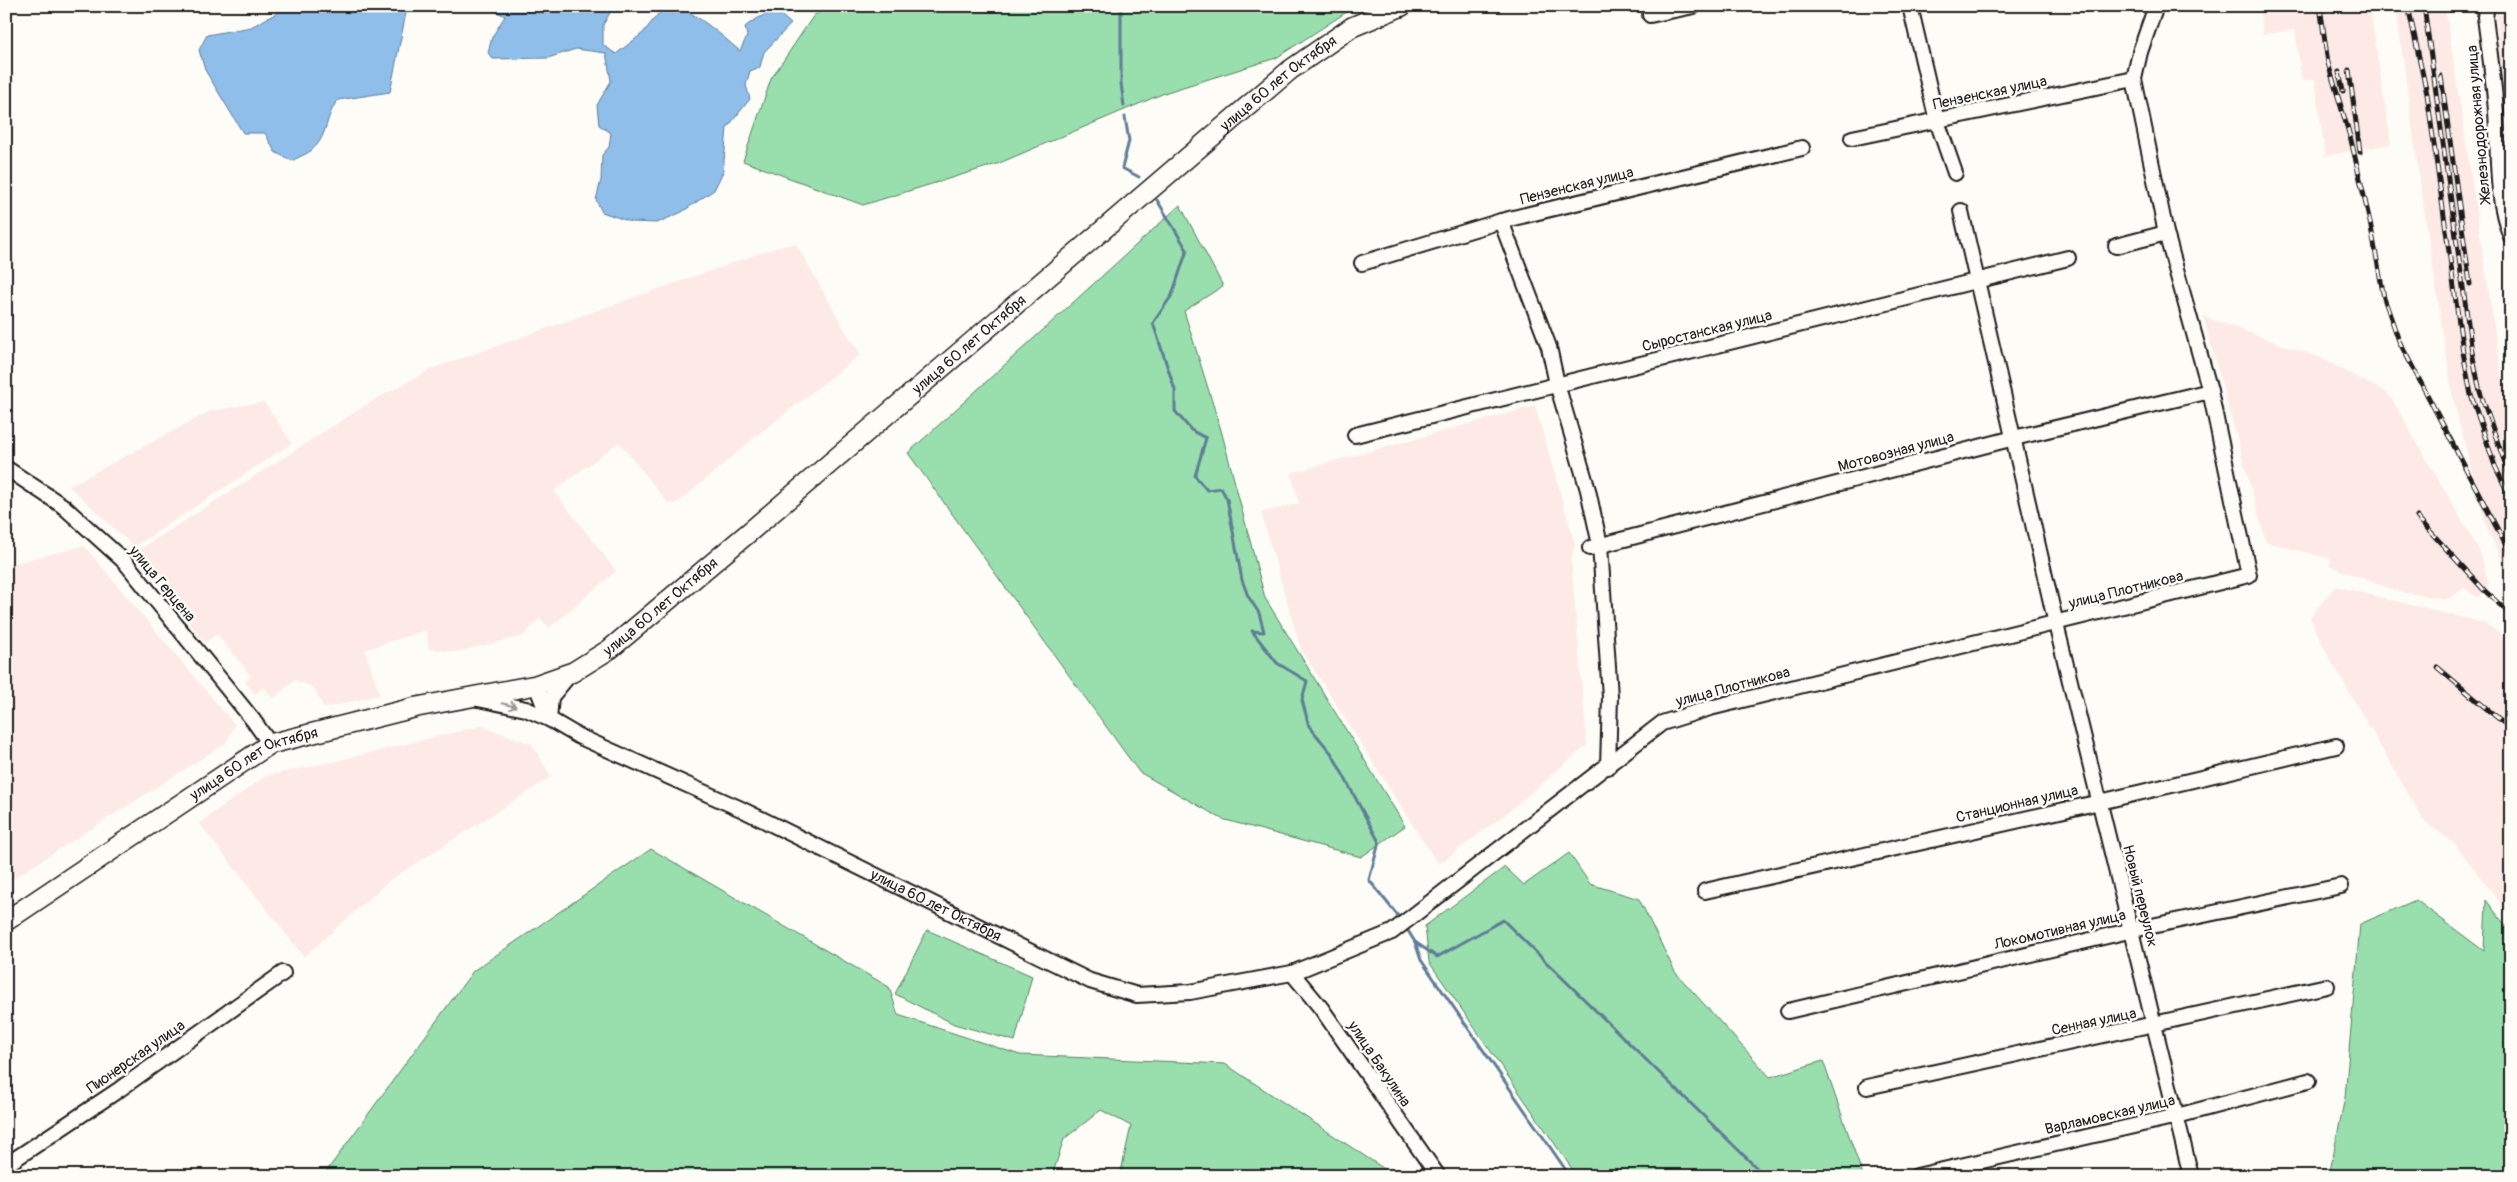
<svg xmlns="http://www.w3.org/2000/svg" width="2517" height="1182" viewBox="0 0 2517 1182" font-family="Pangolin,sans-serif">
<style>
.built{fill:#fdeae6}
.green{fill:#98dfad;stroke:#5a7e64}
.water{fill:#8ebee9;stroke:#607d97}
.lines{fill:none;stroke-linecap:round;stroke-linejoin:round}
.stream{stroke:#607d97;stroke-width:3}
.minor-casing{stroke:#1c1c1c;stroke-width:18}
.major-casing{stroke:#1c1c1c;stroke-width:22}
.minor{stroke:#fdfcf7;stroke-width:14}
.major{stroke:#fdfcf7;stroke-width:19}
.rail-casing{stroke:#1c1c1c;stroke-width:5}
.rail{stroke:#fdfcf7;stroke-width:3;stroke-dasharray:9;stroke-linecap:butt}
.oneway{stroke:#989794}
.labels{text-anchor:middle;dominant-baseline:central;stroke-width:5;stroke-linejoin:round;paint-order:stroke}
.street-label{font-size:15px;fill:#1c1c1c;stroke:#fdfcf7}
</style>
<rect width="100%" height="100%" fill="#fdfcf7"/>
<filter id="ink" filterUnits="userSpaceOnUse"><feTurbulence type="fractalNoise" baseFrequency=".02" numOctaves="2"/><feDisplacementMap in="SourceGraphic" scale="10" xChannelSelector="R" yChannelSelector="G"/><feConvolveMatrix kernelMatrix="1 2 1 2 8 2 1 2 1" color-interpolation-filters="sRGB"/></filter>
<g filter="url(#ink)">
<g class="built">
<polygon points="2259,6 2370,8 2391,144 2325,156 2315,79 2302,81 2295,30 2263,34"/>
<polygon points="2396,6 2445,6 2503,385 2511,407 2511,581 2487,528 2453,399 2417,162"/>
<polygon points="2496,6 2511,7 2511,216 2502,106"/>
<polygon points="796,244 852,342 861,354 760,433 680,501 673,504 667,502 619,442 554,491 616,571 549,628 540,618 523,636 456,652 429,649 426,630 365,650 380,695 324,708 314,688 295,680 273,699 264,687 255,694 245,682 251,676 217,634 205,643 134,553 374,400 434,368 778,247"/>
<polygon points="2203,316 2321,358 2385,392 2393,401 2479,550 2489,584 2478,598 2464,588 2448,599 2399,592 2330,566 2331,559 2266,542"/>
<polygon points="264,402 292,443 134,547 69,486 211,411"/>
<polygon points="1535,406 1575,544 1571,560 1587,745 1508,812 1439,864 1426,846 1301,649 1261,513 1299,503 1291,473"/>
<polygon points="84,546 235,725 226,743 6,883 6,565"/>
<polygon points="2335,586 2485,623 2498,632 2511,649 2511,917 2455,844 2424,821 2330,659 2310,618"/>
<polygon points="481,726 532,744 551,777 390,880 304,957 199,823 266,776 332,762"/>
</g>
<g class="green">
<polygon points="835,6 1356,6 1276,58 1167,92 997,164 863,205 743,161 771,79 814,15"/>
<polygon points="1180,205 1223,286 1184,311 1221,430 1265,598 1405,826 1361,857 1222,819 1139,772 908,453"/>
<polygon points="651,849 889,987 898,1015 1020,1055 1225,1064 1395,1176 1120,1176 1131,1126 1101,1110 1064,1139 1052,1176 323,1176 473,971"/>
<polygon points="1569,853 1590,884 1639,899 1675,972 1770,1077 1823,1061 1863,1176 1577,1176 1429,962 1425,926 1505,867 1524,885"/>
<polygon points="2416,900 2484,951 2486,900 2511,933 2511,1176 2329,1176 2345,1097 2360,924"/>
<polygon points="927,930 1032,976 1015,1041 954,1024 895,994"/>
</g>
<g class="water">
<path d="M290 6H418L406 13 390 92 338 100C325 116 328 136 313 149 308 154 298 157 292 161L275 152 265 133H243L205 70 199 50 207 35 251 27Z"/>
<path d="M485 6H610L611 11 603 25V45L616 54 643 33 658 14 677 6C701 17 720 34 740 51L747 36 745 27C754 19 764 16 774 9L791 24 764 52 760 67 750 71 746 85 750 99 727 128 723 172 714 190 682 212 657 223 631 222 602 212 596 200 601 180 602 155 609 147 611 133 599 125 597 105 611 81 606 53 576 49 548 58 493 59 488 53 492 37 505 16Z"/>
</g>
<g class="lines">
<g class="stream">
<polyline points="1121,6 1121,83 1124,106"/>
<polyline points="1125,117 1129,141 1122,168 1139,177"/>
<polyline points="1157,200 1187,250 1172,295 1153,323 1175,390 1175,411 1191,430 1206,438 1195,476 1207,490 1221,488 1227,499 1242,580 1248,596 1259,613 1264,632 1252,631 1277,663 1307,681 1302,700 1309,726 1332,754 1379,842 1369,880 1402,921"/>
<polyline points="1405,926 1415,942 1421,960 1570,1176"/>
<polyline points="1415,942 1437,957 1503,920 1765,1176"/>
</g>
<defs>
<g id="minor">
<polyline points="1910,6 1937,121 1955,173"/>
<path d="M2487 6 2485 17C2489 49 2494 81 2496 112 2499 154 2495 197 2511 237"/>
<polyline points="1650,15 1694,6"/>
<polyline points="1852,138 2134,79"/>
<polyline points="1961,211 2056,624 2191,1176"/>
<polyline points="1501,221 1549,347 1557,384 1588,490 1600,545 1610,697 1608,767"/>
<polyline points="2116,246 2166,233"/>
<polyline points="1362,263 1501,221 1802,148"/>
<polyline points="1355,435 2068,258"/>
<polyline points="6,468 63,506 125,562 253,720 270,744"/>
<polyline points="1590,548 2014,438 2210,391"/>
<path id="s1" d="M536 685 549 719 578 736 741 809 1090 981 1137 995 1190 992 1292 973 1392 932 1662 723 1710 708 2249 575 2210 391 2166 233 2134 79 2140 52 2156 6"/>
<polyline points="478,699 526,709 549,719 551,697 570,674"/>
<polyline points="1705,891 2100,802 2336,746"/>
<polyline points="1292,973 1321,1008 1438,1176"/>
<polyline points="1788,1011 2133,930 2341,886"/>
<polyline points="1867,1087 2327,986"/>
<polyline points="6,1165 120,1089 283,973"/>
<polyline points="1917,1176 2177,1116 2308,1081"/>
</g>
<g id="major">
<path id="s2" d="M6 921 270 744 417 707 536 685 573 672 610 649 753 529 1290 70 1352 27 1402 6"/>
</g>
</defs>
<use href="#minor" class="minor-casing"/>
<use href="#major" class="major-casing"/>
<use href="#minor" class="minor"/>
<use href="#major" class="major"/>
<defs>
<g id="rail">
<polyline points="2320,6 2328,63 2351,140 2370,222 2384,298 2399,341 2511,555"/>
<polyline points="2408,6 2427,94 2463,352 2471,395 2495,466 2511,499"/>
<polyline points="2424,6 2472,352 2480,392 2511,480"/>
<polyline points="2349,70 2360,152"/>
<polyline points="2339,72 2343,91"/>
<polyline points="2441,76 2470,284"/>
<polyline points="2417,517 2484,590 2511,615"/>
<polyline points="2437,667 2511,729"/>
</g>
</defs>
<use href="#rail" class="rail-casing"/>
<use href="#rail" class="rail"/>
</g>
<defs><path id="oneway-shaft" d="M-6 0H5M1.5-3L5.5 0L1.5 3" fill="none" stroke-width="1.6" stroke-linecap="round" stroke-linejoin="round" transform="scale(1.25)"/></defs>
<use class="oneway" href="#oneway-shaft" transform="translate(509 705) rotate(13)"/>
</g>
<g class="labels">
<g class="street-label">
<text stroke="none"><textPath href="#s2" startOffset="1549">улица 60 лет Октября</textPath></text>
<text transform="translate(1990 93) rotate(-12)">Пензенская улица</text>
<text transform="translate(2479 124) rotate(-95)">Железнодорожная улица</text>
<text transform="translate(1577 186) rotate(-14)">Пензенская улица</text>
<text transform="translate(1707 331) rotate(-14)">Сыростанская улица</text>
<text stroke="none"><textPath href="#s2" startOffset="1144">улица 60 лет Октября</textPath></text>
<text transform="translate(1896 452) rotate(-15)">Мотовозная улица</text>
<text transform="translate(162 584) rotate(50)">улица Герцена</text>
<text transform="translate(2126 590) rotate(-14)">улица Плотникова</text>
<text stroke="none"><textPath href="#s2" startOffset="739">улица 60 лет Октября</textPath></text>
<text transform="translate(1733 687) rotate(-15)">улица Плотникова</text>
<text stroke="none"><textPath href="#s2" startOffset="295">улица 60 лет Октября</textPath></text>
<text transform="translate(2017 804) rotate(-13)">Станционная улица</text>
<text transform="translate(2140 896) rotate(76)">Новый переулок</text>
<text stroke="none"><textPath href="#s1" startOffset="466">улица 60 лет Октября</textPath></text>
<text transform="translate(2060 930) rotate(-13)">Локомотивная улица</text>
<text transform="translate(2094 1022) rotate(-12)">Сенная улица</text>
<text transform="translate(136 1057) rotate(-35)">Пионерская улица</text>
<text transform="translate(1379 1064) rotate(56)">улица Бакулина</text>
<text transform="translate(2110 1115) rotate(-13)">Варламовская улица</text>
</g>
</g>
<rect width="2517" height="1182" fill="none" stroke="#fdfcf7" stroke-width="25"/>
<rect x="12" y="12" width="2492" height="1157" fill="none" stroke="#1c1c1c" stroke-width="2" filter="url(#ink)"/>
</svg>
